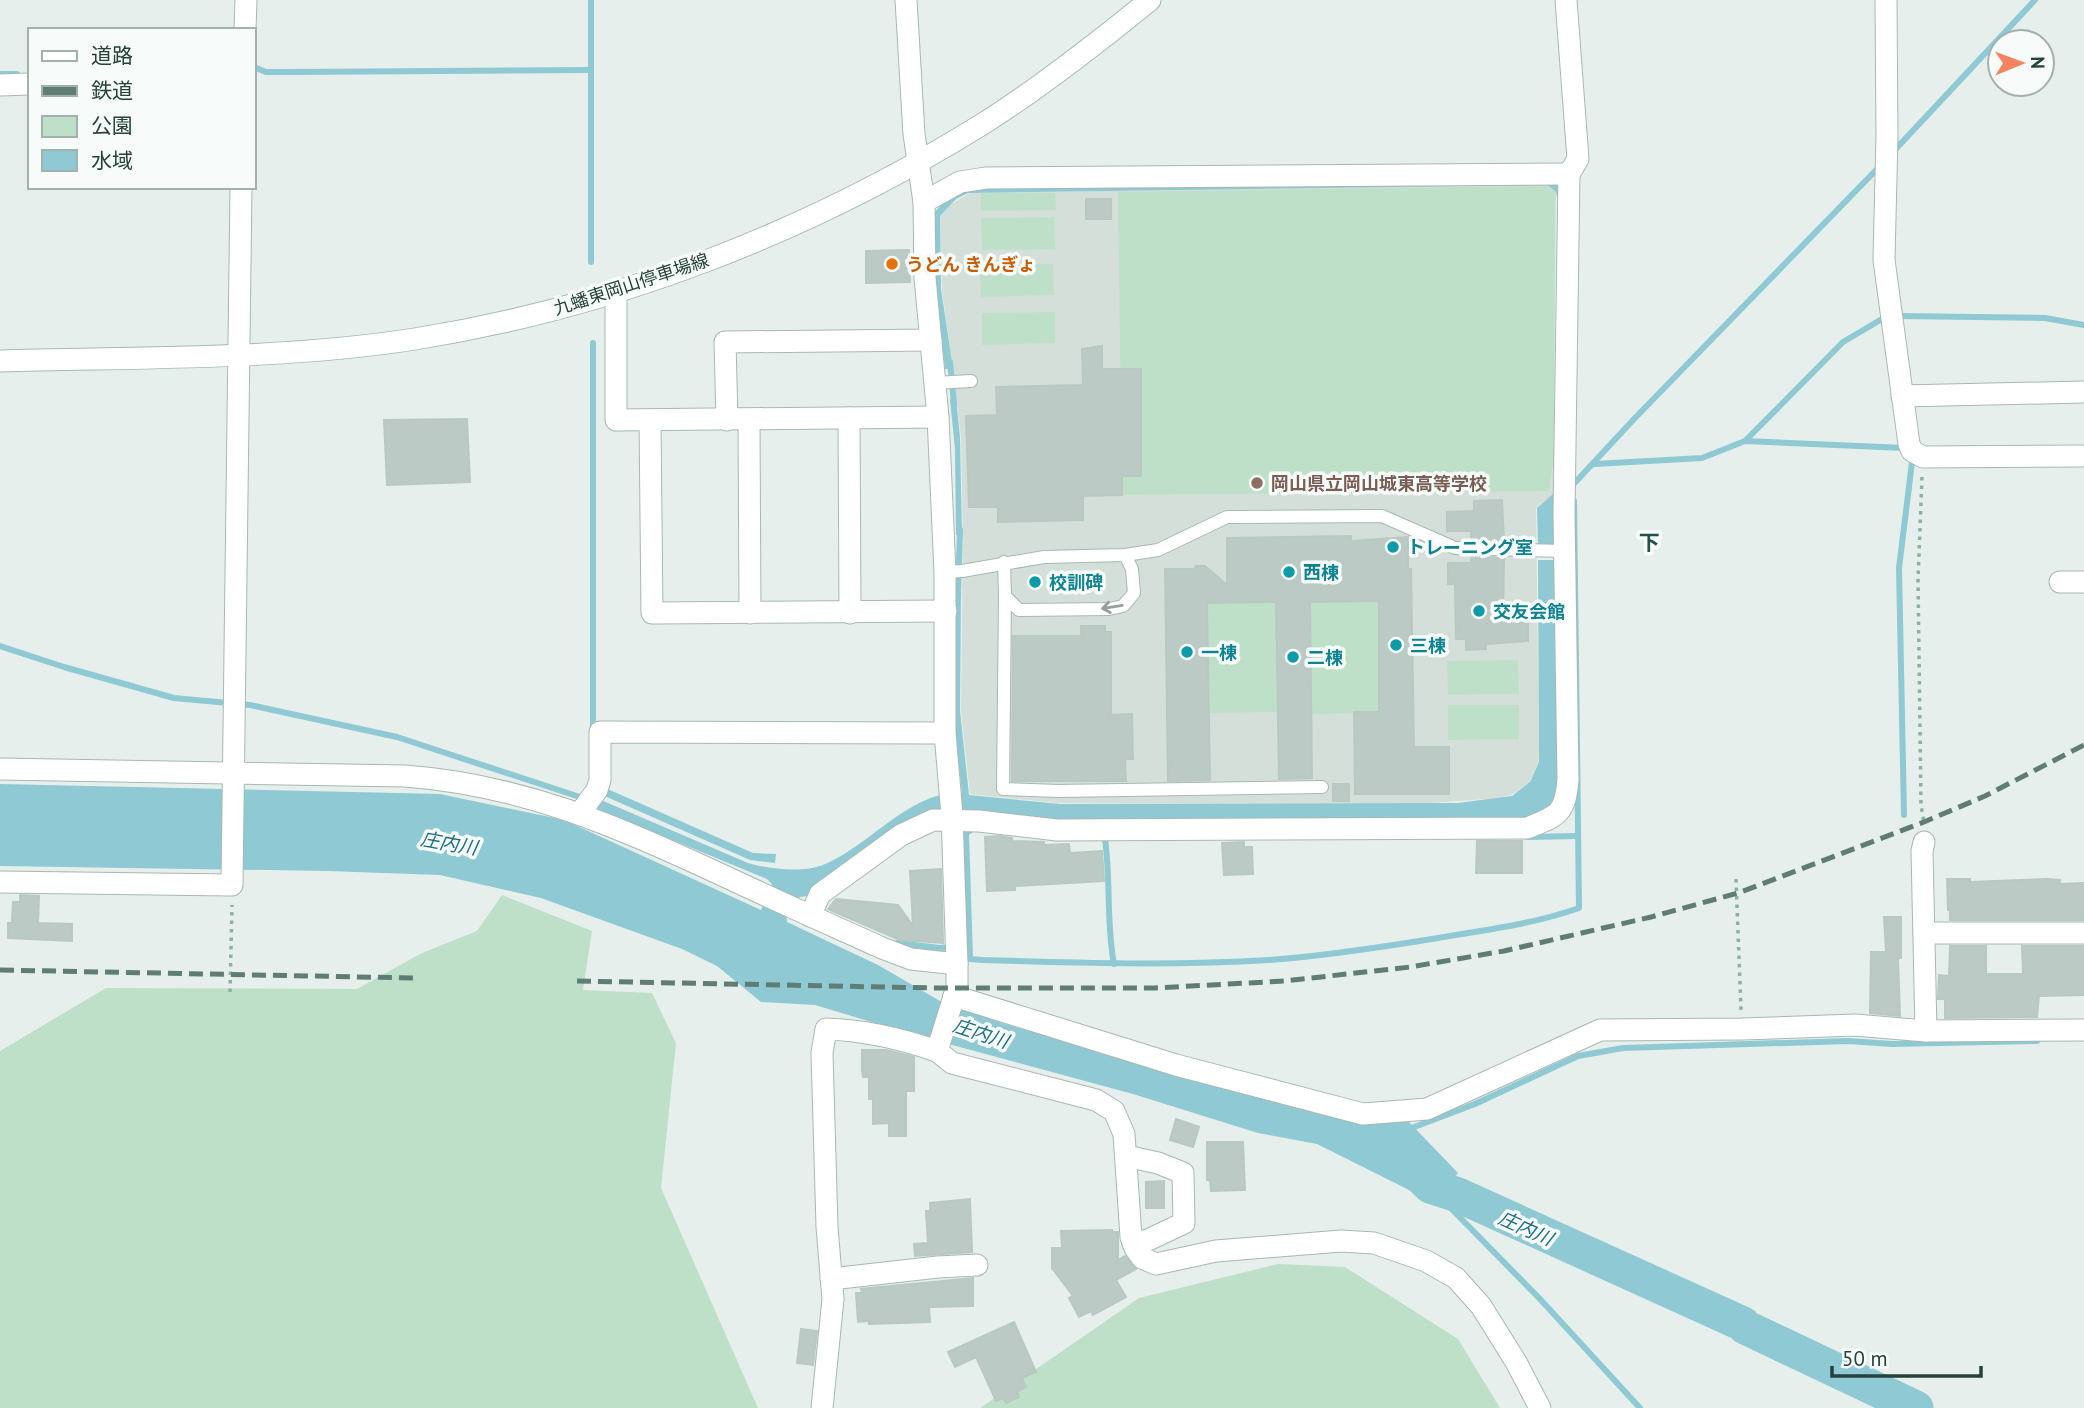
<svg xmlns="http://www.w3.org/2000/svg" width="2084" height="1408" viewBox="0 0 2084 1408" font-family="'PT Sans','Noto Sans JP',sans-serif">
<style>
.built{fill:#d4dfda}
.green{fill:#bfe0c8}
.water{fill:#8ec9d4}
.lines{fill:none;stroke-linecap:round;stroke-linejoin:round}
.stream{stroke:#8ec9d4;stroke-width:6}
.river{stroke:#8ec9d4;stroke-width:35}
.building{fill:#bbcac4;stroke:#b8c9c2;stroke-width:2}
.lane-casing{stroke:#a8b8b2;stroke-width:14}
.street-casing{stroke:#a8b8b2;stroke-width:23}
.secondary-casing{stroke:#a4bbb3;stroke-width:23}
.path{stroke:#86b3a5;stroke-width:3.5;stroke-dasharray:3.5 5;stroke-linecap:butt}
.lane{stroke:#fff;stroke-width:12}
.street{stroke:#fff;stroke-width:21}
.secondary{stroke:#fff;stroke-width:21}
.rail{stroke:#5f7d75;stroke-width:5;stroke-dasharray:14 7;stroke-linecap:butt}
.oneway{stroke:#92a09c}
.food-dot{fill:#e8710a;stroke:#f7fbf9;stroke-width:2.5}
.education-dot{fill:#8d6e63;stroke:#f7fbf9;stroke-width:2.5}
.culture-dot{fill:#0f9aa8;stroke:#f7fbf9;stroke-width:2.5}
.labels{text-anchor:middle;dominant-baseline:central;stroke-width:7;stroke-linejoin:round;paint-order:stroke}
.food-label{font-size:18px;font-weight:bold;fill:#c56008;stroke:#f7fbf9;text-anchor:start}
.street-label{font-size:18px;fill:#24423a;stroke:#f7fbf9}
.education-label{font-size:18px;font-weight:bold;fill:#785e54;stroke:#f7fbf9;text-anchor:start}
.culture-label{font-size:18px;font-weight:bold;fill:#0d838f;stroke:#f7fbf9;text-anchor:start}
.water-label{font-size:19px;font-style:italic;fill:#1c6f80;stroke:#f7fbf9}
.quarter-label{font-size:21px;font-weight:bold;fill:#1f5548;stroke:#f7fbf9}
</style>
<rect width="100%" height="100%" fill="#e6efeb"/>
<polygon class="built" points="1547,185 1556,192 1553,495 1536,508 1539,743 1538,763 1529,783 1511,795 1499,798 1418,804 1057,803 970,794 961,711 963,536 961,437 942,289 940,216 950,205 970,193"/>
<g class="green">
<polygon points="1547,186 1555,192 1554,456 1549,491 1122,495 1118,192"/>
<polygon points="981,193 1055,193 1056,210 981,211"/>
<polygon points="1054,217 1055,249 982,250 981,218"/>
<polygon points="1053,264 1054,295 981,297 980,265"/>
<polygon points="1055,312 1055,343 982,345 982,313"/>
<polygon points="1379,574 1379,712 1311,714 1310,602 1351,602 1352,576"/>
<polygon points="1207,592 1228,603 1276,602 1277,712 1209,713"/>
<polygon points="1518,660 1519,694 1448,695 1447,661"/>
<polygon points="1448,705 1519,705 1519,739 1448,740"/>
<polygon points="502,895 592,931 583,990 652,993 676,1043 661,1188 758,1408 0,1408 0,1051 106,988 357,989 422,953 477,931"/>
<polygon points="1278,1264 1345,1267 1458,1339 1500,1408 980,1408 1139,1298"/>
</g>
<g class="water">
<polygon points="1558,180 1562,185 1558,544 1538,544 1537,508 1553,494 1559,208 1556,192 1547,185 968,193 956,199 940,216 941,289 953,369 945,369 936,290 934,213 945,200 963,188"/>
<polygon points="950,399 956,399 960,437 962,535 956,535 955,449"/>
<path d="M1538 560H1559L1562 793 1540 818 1063 822 940 814 815 895 800 897 786 915 787 922 878 965 940 1001 1005 1024 1229 1086 1363 1120 1408 1121 1458 1173 1433 1202 1317 1144 1258 1133 1133 1094 908 1033 815 1005 761 1002 717 966 682 949 541 898 440 875 328 871 0 866V784L440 794 564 820 761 910 772 884 767 879 590 806 594 797 748 863C768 869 803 873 823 865 867 848 912 789 962 793L953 713 955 589H961L960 711 969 795 1060 804 1458 803 1512 796 1530 782 1539 762Z"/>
<polygon points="603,787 753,853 776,854 775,863 750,860 600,794"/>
</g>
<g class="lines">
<g class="stream">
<polyline points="591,0 591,262"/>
<polyline points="254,67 266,72 290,72 590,70"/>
<polyline points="0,74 17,74"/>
<polyline points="1892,153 2035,0"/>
<polyline points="1898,316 2045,318 2084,325"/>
<polyline points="950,362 954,404"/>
<polyline points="1745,441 1843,342 1882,319"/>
<polyline points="1595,464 1702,458 1745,441 1904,448"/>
<polyline points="1569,489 1635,418 1880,166"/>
<polyline points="958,596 960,530"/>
<polyline points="0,646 64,667 174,698 250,705 397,737 586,799"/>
<polyline points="593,733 593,343"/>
<polyline points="1904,815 1899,568 1913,454"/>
<path d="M974 828 966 833 970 959 982 960C1078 963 1174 966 1269 960 1326 956 1383 947 1438 938 1485 930 1534 924 1579 908L1574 501"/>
<polyline points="1527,837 1578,836"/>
<path d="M1105 839C1111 881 1106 923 1114 964"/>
<polyline points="897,943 940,948 950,947 950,944"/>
<polyline points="1409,1129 1475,1104 1578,1056 1623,1048 1848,1041 1892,1044 2037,1041"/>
<polyline points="1434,1191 1540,1299 1640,1408"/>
</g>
<polyline class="river" points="1406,1162 1430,1186 1458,1195 1743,1324 1745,1327 1916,1408"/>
</g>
<g class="building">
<rect x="1086" y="199" width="25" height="20"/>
<polygon points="909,250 910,282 866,283 866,251"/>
<polygon points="1102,346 1102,369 1141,369 1141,476 1122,476 1122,495 1083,496 1083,520 998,522 998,507 969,507 966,416 997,415 996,387 1083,385 1082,349"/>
<polygon points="467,419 470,482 387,485 384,420"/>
<polygon points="1502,500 1504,541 1471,540 1471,531 1447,531 1447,512 1474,511 1474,501"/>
<polygon points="1351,536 1351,541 1408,537 1408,569 1411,569 1414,747 1449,747 1449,794 1355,794 1354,712 1379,712 1379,601 1310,602 1312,778 1279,779 1276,602 1207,603 1210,780 1168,781 1165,569 1194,569 1196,566 1205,566 1227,585 1227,538"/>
<polygon points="1471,557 1504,558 1503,620 1528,620 1528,641 1486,644 1486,649 1466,650 1466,639 1456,639 1455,584 1448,584 1448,563 1471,563"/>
<polygon points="1081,626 1105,626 1105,632 1111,632 1111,715 1132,714 1133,759 1125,759 1126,781 1012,781 1013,636 1081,636"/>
<rect x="1333" y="784" width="16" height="17"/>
<polygon points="999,836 1012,838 1012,841 1044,842 1044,845 1069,844 1070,853 1102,851 1104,881 1015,886 1015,890 987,891 985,837"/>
<polygon points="1477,841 1522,841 1522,873 1476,873"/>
<polygon points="1244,842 1244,847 1252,847 1253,874 1224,875 1222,843"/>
<polygon points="941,869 943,943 900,940 828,909 836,899 898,905 913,926 910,871"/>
<polygon points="1947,879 1970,879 1970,882 2047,879 2060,880 2060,884 2084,883 2084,920 1950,920 1950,910 1948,910"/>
<polygon points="20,895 39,896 38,923 72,924 72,941 8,938 8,923 12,923 13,902 20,902"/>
<polygon points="1884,917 1901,917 1901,958 1898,958 1900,1016 1870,1013 1871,952 1886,952"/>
<polygon points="1950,946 1986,946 1986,974 2023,974 2022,946 2084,946 2084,995 2039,996 2037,1017 1945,1018 1945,999 1938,999 1939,975 1949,976"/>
<polygon points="862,1050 886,1050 914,1057 914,1091 906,1091 906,1136 889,1136 889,1123 873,1124 873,1099 869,1099 869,1077 863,1077 862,1070"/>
<polygon points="1176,1119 1199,1127 1193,1147 1170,1140"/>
<polygon points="1207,1142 1243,1142 1245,1190 1211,1191 1210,1180 1207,1180"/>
<polygon points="1164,1181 1164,1208 1146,1208 1146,1182"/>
<polygon points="970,1199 972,1252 915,1256 914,1244 928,1243 926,1211 930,1211 930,1203"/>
<polygon points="1112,1230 1112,1232 1118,1232 1118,1260 1125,1256 1136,1269 1116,1280 1126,1297 1093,1315 1091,1311 1079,1317 1069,1298 1073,1296 1052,1268 1052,1248 1062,1248 1061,1231"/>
<polygon points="973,1278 973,1306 929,1307 930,1322 869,1324 869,1321 858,1322 856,1293 862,1293 861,1289"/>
<polygon points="1014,1322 1036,1372 1022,1378 1026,1387 1017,1392 1019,1397 1006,1403 1003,1398 996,1401 976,1357 955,1367 948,1352"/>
<polygon points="801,1329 817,1331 813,1365 797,1363"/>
</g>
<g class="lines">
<defs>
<g id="lane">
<polyline points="935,383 971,381"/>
<polyline points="1004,562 1005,596 1019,610 1109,609 1123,606 1134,593 1132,569 1125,555"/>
<polyline points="945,572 962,571 1044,557 1125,555 1158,550 1227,517 1382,516 1455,548 1565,551"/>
<polyline points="1005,596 1003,789 1058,791 1322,787"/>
</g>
<g id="street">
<polyline points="906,0 914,134 924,202 925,278 938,417 945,572 945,733 952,815 957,964 957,987 937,1051 952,1063 1096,1100 1114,1111 1124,1134 1131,1237 1135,1248 1142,1258 1156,1264 1216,1251 1341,1241 1374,1243 1426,1261 1456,1278 1481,1306 1516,1362 1540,1408"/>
<polyline points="1886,0 1887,135 1884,260 1909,444 1912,451 1923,457 2084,456"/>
<polyline points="245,30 246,0"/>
<polyline points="0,85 30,84"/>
<polyline points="924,202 960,182 986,178 1569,174"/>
<polyline points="616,293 616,420 938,417"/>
<polyline points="1902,396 2084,392"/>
<polyline points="849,418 850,613"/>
<polyline points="650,420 652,613 946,611"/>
<polyline points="727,420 725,342 931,340"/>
<polyline points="749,420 750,613"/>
<polyline points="2060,582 2084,582"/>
<path d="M0 769 405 776C524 785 616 826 722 875 775 900 829 924 882 948L911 959 957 964"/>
<polyline points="580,813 597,790 600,780 600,732 945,733"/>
<polyline points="1924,842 1922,851 1926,1031"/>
<polyline points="0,882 232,885 241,187"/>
<path d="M810 916 820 894 901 835 933 820 979 821 1057 830 1527 828C1557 816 1565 815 1568 780L1564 513 1569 174 1578 159 1566 0"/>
<polyline points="1924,933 2084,933"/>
<polyline points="954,996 1176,1065 1363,1114 1427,1109 1600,1030 1742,1029 1855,1025 1926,1031 2084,1030"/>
<polyline points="1126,1156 1158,1163 1183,1173 1184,1223 1148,1240 1133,1243"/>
<polyline points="831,1279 938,1267 977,1265"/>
<path d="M822 1408 833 1299 827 1227 822 1053 826 1029C863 1030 902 1039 937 1051"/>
</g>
<path id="secondary" d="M0 361C138 357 279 360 415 339 616 307 808 232 981 125 1040 88 1096 44 1150 0"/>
</defs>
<use href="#lane" class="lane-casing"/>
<use href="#street" class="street-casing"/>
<use href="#secondary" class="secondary-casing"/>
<g class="path">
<polyline points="1922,477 1918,580 1921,805 1924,823"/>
<polyline points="1736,879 1741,1010"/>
<polyline points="230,992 232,905"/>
</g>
<use href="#lane" class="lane"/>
<use href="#street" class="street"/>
<use href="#secondary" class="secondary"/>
<g class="rail">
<polyline points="0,970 413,978"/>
<polyline points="577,981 934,988 1155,988 1284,981 1410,967 1504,951 1651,917 1738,893 1924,822 1985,796 2084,745"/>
</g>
</g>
<defs><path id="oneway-shaft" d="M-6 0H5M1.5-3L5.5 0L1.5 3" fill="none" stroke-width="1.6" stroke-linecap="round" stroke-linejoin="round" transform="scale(1.75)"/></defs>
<use class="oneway" href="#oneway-shaft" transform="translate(1112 607) rotate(171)"/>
<circle class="food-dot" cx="892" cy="264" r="7"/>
<circle class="education-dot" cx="1257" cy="483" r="7"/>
<g class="culture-dot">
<circle cx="1393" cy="547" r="7"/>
<circle cx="1289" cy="572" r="7"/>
<circle cx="1035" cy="582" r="7"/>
<circle cx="1479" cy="611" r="7"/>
<circle cx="1396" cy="645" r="7"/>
<circle cx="1187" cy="652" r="7"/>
<circle cx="1293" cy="657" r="7"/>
</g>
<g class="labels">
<g class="food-label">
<text x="906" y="264">うどん きんぎょ</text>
</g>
<g class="street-label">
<text transform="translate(631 284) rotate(-18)">九蟠東岡山停車場線</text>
</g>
<g class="education-label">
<text x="1271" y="483">岡山県立岡山城東高等学校</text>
</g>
<g class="culture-label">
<text x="1407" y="547">トレーニング室</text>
<text x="1303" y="572">西棟</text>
<text x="1049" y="582">校訓碑</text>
<text x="1493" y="611">交友会館</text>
<text x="1410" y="645">三棟</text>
<text x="1201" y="652">一棟</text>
<text x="1307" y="657">二棟</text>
</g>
<g class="water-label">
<text transform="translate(449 843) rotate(10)">庄内川</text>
<text transform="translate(981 1033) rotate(18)">庄内川</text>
<text transform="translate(1526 1228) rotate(24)">庄内川</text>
</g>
<g class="quarter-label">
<text x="1649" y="542">下</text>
</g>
</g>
<rect x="28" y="28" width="228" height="161" fill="#f7fbf9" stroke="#a3b1ad" stroke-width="2"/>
<rect x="42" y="51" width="35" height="10" fill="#ffffff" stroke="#a3b1ad" stroke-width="2"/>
<text x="91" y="63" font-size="21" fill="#24423a">道路</text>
<rect x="42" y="86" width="35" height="10" fill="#5f7d75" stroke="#a3b1ad" stroke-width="2"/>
<text x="91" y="98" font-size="21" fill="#24423a">鉄道</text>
<rect x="42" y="116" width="35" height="21" fill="#bfe0c8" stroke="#a3b1ad" stroke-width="2"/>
<text x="91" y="133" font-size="21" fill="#24423a">公園</text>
<rect x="42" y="150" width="35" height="21" fill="#8ec9d4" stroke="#a3b1ad" stroke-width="2"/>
<text x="91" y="168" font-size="21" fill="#24423a">水域</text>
<g transform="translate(2021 63) rotate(89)"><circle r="33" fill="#f7fbf9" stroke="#a3b1ad" stroke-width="2"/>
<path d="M0-5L12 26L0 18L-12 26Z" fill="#f4845f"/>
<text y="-10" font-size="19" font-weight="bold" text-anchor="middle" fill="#24423a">N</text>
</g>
<path d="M1832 1366v10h149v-10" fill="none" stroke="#24423a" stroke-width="3.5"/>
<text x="1842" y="1366" font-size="21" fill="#24423a" stroke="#f7fbf9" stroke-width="5" paint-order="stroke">50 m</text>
</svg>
